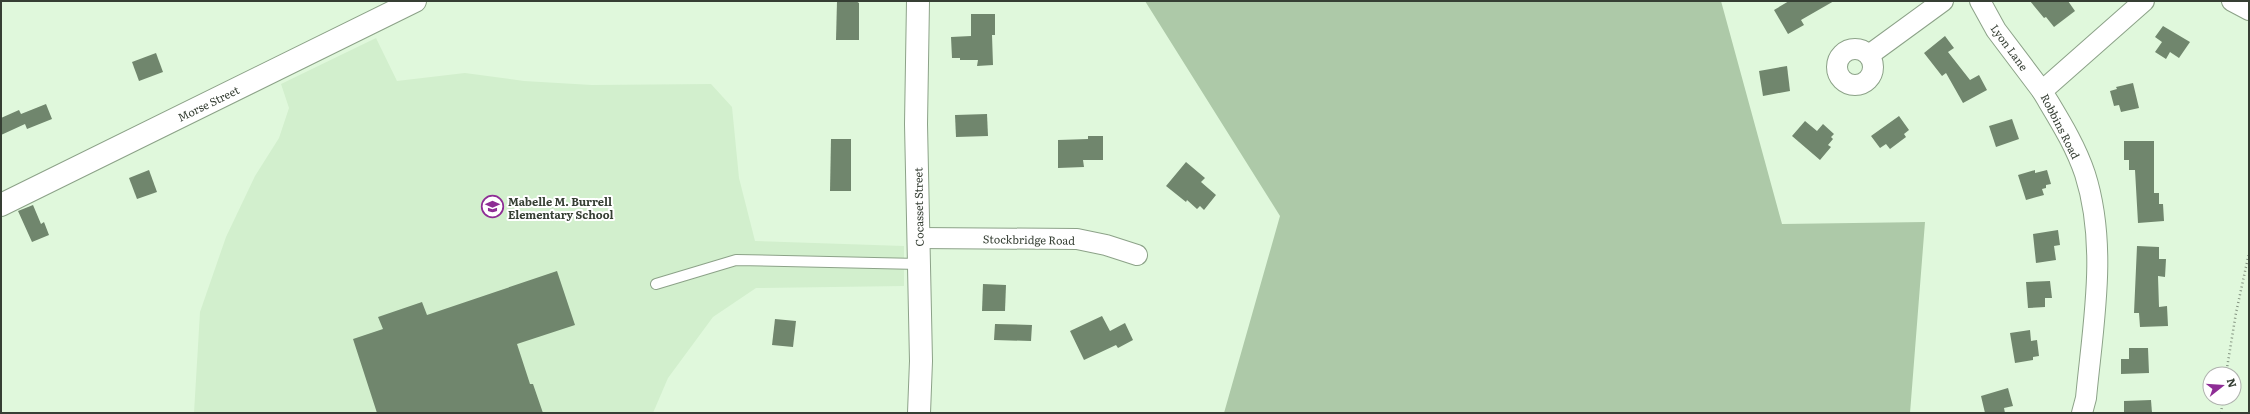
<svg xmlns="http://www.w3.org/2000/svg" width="2250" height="414" viewBox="0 0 2250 414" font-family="Literata,serif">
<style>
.built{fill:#d2efcd}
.green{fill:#adc9a8}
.building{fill:#70866d}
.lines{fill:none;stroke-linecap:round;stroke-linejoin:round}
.lane-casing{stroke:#8ca288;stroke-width:12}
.street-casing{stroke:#8ca288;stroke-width:22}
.secondary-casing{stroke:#8ca288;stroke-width:24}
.path{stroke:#849481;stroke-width:2.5;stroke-dasharray:1 3;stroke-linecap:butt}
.lane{stroke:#fff;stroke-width:10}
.street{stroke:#fff;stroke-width:20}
.secondary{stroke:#fff;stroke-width:22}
.labels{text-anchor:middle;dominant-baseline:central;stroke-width:4;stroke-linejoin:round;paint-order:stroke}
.street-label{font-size:11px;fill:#363f34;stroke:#fff}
.poi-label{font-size:11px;font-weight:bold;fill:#363f34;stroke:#fff;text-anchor:start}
</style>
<rect width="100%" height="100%" fill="#e0f8dc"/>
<polygon class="built" points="376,38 397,81 465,73 524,81 592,85 711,84 732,107 739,178 755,241 904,246 904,286 756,288 713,317 668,378 653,413 194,413 200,312 226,237 255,176 279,138 289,108 281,84"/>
<polygon class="green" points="1145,1 1721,1 1782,224 1925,222 1910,413 1224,413 1280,216"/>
<g class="building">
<polygon points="837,1 856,1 859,3 859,40 836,40"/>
<polygon points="1789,1 1834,1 1801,20 1804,25 1788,34 1774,10"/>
<polygon points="2030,1 2068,1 2075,11 2054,27 2046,17 2044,18"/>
<polygon points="971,14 995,14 995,35 992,35 993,65 977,66 978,60 960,60 960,58 952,58 951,37 971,36"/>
<polygon points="2163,26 2190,42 2179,58 2170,52 2166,59 2155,52 2162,42 2155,37"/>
<polygon points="1945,36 1954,48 1948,52 1970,80 1979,75 1987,90 1963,103 1946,73 1942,76 1924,53"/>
<polygon points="156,53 163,72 139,81 132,62"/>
<polygon points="1787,66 1790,91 1763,96 1759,71"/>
<polygon points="2133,83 2139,108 2121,112 2119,105 2114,106 2110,91 2117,89 2116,87"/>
<polygon points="46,104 52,119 27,129 25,124 1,135 1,118 19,110 21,114"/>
<polygon points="987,114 988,136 956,137 955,115"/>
<polygon points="1899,116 1909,130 1904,134 1906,137 1890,149 1886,144 1880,148 1871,136"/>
<polygon points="2012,119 2019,139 1996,147 1989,126"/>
<polygon points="1805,121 1817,131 1823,124 1834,134 1831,137 1833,139 1828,145 1831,147 1820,160 1792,136"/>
<polygon points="1088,136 1103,136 1103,160 1083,160 1084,167 1058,168 1058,140 1088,139"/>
<polygon points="831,139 851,139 851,191 830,191"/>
<polygon points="2124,141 2154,141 2154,193 2159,193 2159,204 2163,204 2164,221 2138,223 2135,170 2129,170 2129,160 2124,160"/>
<polygon points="1186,162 1205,178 1201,182 1216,195 1204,210 1200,206 1197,209 1187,200 1186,202 1166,186"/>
<polygon points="149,170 157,192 137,199 129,178"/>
<polygon points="2035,170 2035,173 2047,170 2051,184 2046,185 2046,188 2042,189 2044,195 2026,200 2018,175"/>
<polygon points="33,205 41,224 44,222 49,235 32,242 18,211"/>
<polygon points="2058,230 2060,245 2054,246 2056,260 2036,263 2033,234"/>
<polygon points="2137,246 2159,247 2159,259 2166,259 2165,277 2158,276 2159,307 2167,306 2168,326 2140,327 2139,313 2134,313"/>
<polygon points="557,271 575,325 517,344 530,384 533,384 543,413 377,413 353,339 383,329 378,317 422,302 427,315"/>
<polygon points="2050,281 2052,298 2045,298 2045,307 2028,308 2026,282"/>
<polygon points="983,284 1006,285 1005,311 982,311"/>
<polygon points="1102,316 1110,331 1125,323 1133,340 1118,348 1116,345 1084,360 1070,331"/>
<polygon points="775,319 796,321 793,347 772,345"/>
<polygon points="995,324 1032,325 1031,341 994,340"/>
<polygon points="2030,330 2031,341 2037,340 2039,356 2033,357 2033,360 2015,363 2010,333"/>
<polygon points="2129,348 2148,348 2149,373 2121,374 2121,359 2129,359"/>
<polygon points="2008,388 2013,406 2004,408 2005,413 1985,413 1981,396"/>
<polygon points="2151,400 2152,413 2124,413 2124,401"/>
</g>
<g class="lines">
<defs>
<polyline id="lane" points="656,284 736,260 919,264"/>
<g id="street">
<polyline points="1980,1 1996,30 2042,91"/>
<polyline points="2232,1 2249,10"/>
<circle cx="1855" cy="67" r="18"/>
<polyline points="1869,55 1943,1"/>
<polyline points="919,238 1077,239 1106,245 1137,255"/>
<path d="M2082 413 2086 398C2093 324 2108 246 2085 174 2075 144 2058 118 2042 91L2144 1"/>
</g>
<g id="secondary">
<polyline points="918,1 916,124 921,361 919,413"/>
<polyline points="1,205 415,1"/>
</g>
</defs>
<use href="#lane" class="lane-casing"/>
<use href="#street" class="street-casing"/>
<use href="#secondary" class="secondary-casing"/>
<g class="path">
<polyline points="2226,374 2236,313 2249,253"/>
<polyline points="2221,413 2223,398"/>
</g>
<use href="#lane" class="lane"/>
<use href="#street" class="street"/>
<use href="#secondary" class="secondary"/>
</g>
<defs>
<symbol id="school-ring" viewBox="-11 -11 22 22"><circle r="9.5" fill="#fff" stroke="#8e2d95" stroke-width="1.5"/><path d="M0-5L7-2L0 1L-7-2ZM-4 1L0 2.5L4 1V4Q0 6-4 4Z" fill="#8e2d95"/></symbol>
</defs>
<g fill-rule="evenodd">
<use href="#school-ring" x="480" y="194" width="25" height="25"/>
</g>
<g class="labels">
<g class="street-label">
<text transform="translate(2010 47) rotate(54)">Lyon Lane</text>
<text transform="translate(208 103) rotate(-26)">Morse Street</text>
<text transform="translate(2061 126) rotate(63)">Robbins Road</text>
<text transform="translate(918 207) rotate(-91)">Cocasset Street</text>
<text transform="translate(1029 239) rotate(1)">Stockbridge Road</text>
</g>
<g class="poi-label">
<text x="508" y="201">Mabelle M. Burrell<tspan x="508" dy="13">Elementary School</tspan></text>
</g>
</g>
<rect width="2250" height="414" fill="none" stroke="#363f34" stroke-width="4"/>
<g transform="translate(2222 386) rotate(73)"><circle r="19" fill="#ffffff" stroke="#afb2ae"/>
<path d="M0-3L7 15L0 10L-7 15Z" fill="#8e2d95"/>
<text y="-6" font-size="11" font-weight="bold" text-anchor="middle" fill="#363f34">N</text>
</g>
</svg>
